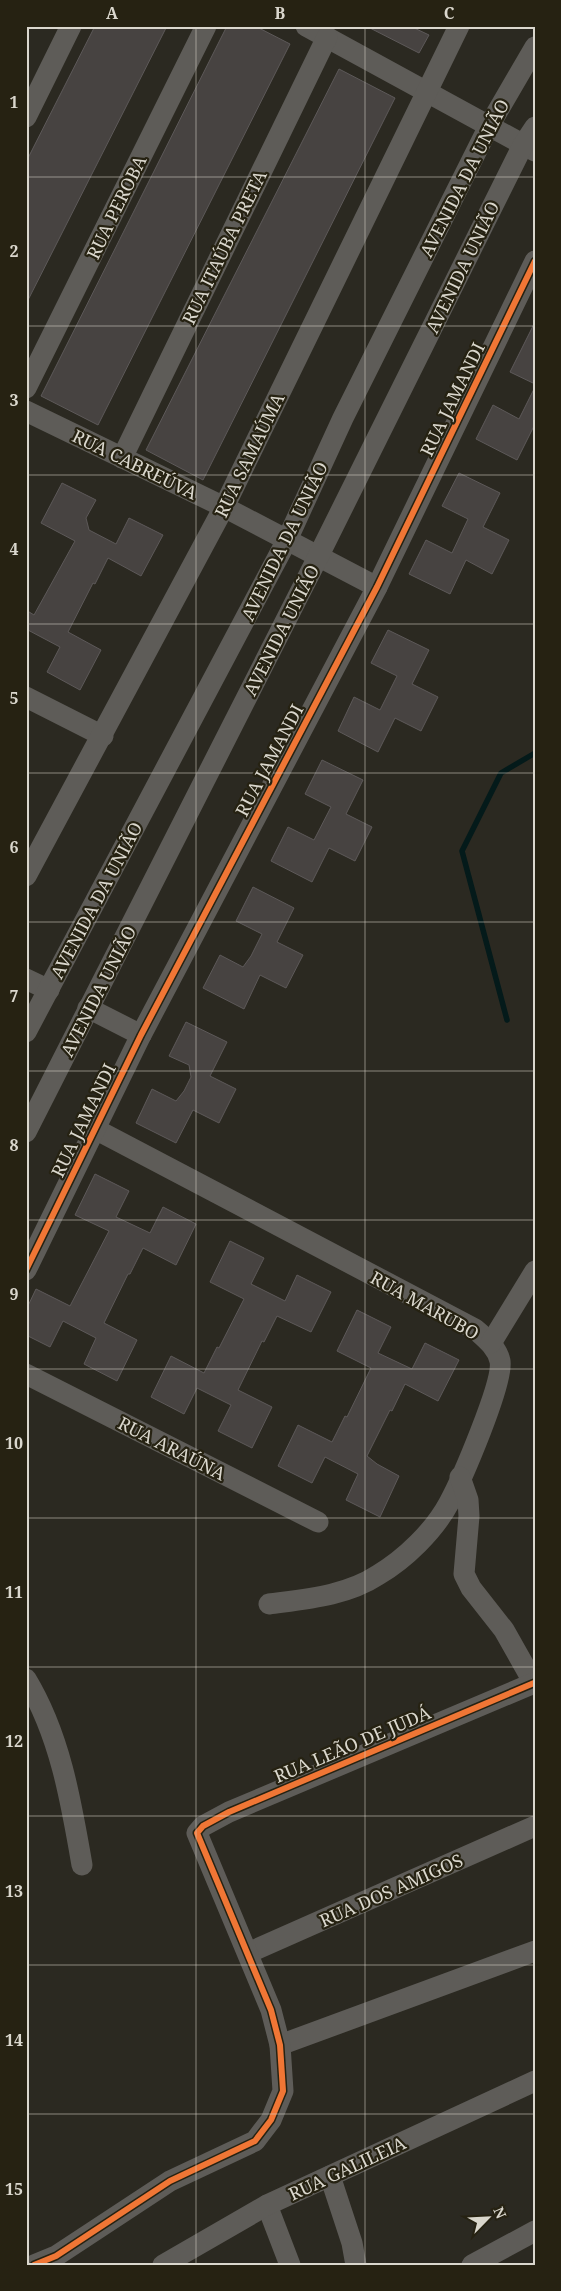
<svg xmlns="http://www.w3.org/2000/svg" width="561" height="2291" viewBox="0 0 561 2291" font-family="'Noto Serif',serif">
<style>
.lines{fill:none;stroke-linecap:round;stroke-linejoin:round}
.stream{stroke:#041a1a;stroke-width:5.5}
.building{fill:#474341;stroke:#5d5959}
.minor{stroke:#5e5c58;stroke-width:21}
.cycleway-casing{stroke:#262212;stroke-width:9}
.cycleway{stroke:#f07635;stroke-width:6}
.grid{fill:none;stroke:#dad7cd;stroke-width:1;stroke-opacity:0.55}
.labels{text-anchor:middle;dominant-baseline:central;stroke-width:4.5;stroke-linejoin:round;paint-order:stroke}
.street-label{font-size:18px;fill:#dad7cd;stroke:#262212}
.neatline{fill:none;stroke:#dad7cd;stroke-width:2}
.grid-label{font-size:16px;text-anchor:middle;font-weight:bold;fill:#dad7cd}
</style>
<rect width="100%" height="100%" fill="#2b2921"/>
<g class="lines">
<polyline class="stream" points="507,1020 462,851 501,773 535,753"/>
</g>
<g class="building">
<polygon points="95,26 167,26 26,304 26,162"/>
<polygon points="227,26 255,26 290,44 98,425 41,396"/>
<polygon points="366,26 410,26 429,35 419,53"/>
<polygon points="339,69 395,98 203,480 146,450"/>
<polygon points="535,322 535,384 510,372"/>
<polygon points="535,387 535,424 517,460 476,439 493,405 519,419"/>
<polygon points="459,473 500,493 483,527 509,540 492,574 466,560 450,594 409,574 426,540 452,553 468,519 442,506"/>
<polygon points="62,483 96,500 86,518 89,530 116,544 129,518 163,535 141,576 108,558 95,584 93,583 68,632 101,650 80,690 47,672 60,647 26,629 26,610 34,615 75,541 41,523"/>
<polygon points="388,630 429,650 412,684 438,697 421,731 395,718 378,752 338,731 354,697 380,710 397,676 371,663"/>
<polygon points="322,760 363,780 346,814 372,827 355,861 329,848 312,882 271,861 288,827 314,840 331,807 305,794"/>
<polygon points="253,887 294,908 277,942 303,955 286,988 260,975 244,1009 203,988 220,955 243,967 251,956 262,934 236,921"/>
<polygon points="186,1022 227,1042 210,1076 236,1089 219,1123 193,1110 176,1143 136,1123 152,1089 176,1101 184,1091 191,1077 189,1065 169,1056"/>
<polygon points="95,1174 129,1191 116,1217 150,1233 163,1207 196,1224 176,1265 143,1248 130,1274 128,1274 104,1323 137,1340 117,1381 84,1364 96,1338 63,1321 50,1347 26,1335 26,1310 36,1289 70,1306 109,1231 75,1215"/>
<polygon points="230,1241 264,1258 251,1284 285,1301 297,1275 331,1292 311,1332 277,1316 264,1342 262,1341 238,1390 272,1407 252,1448 218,1431 231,1405 197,1388 184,1414 151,1397 171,1356 204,1373 217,1347 219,1348 244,1299 210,1282"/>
<polygon points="357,1310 391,1327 378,1353 412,1369 425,1343 459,1360 438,1401 405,1384 392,1411 390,1410 367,1456 377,1464 399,1476 380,1517 346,1500 358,1474 325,1457 312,1483 278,1466 298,1425 332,1442 345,1416 347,1417 371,1368 337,1351"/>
</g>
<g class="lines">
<g class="minor">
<polyline points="306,26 535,151"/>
<polyline points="26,117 71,26"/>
<polyline points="26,388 206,26"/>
<polyline points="26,411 224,507 377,587"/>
<polyline points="122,458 327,37"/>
<polyline points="26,697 103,736"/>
<polyline points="26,876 224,507 459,26"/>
<polyline points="26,979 49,990"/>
<polyline points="88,1008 141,1035"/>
<polyline points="26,1032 287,540 343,418 489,126 535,47"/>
<path d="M95 1129 475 1329C485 1338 497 1347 500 1361 504 1382 461 1481 449 1503 434 1531 405 1559 378 1575 346 1596 306 1599 269 1604"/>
<polyline points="26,1132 318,557 523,145 535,127"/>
<polyline points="26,1270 141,1035 377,587 535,261"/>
<polyline points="491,1343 535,1271"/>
<polyline points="26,1374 318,1522"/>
<polyline points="460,1477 468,1500 469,1516 464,1574 471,1588 504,1630 535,1685"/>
<path d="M26 1679C60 1735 71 1801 82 1865"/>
<polyline points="248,1953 535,1826"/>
<polyline points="280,2045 535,1951"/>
<polyline points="330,2176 352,2243 356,2265"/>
<polyline points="267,2205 290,2265"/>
<polyline points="34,2265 56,2256 170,2181 255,2141 271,2120 283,2091 280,2045 271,2010 202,1845 197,1833 203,1826 229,1812 534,1683"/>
<polyline points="163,2265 267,2205 535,2081"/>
<polyline points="472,2265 535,2231"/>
</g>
<defs>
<g id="cycleway">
<polyline points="26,1270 141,1035 377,587 535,261"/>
<polyline points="34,2265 56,2256 170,2181 255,2141 271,2120 283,2091 280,2045 271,2010 202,1845 197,1833 203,1826 229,1812 534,1683"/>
</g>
</defs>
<use href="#cycleway" class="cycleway-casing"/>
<use href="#cycleway" class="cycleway"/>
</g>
<path class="grid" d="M196 26V2265M365 26V2265M26 177H535M26 326H535M26 475H535M26 624H535M26 773H535M26 922H535M26 1071H535M26 1220H535M26 1369H535M26 1518H535M26 1667H535M26 1816H535M26 1965H535M26 2114H535"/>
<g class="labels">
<g class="street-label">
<text transform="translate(464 178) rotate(-63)">AVENIDA DA UNIÃO</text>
<text transform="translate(116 207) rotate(-64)">RUA PEROBA</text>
<text transform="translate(224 247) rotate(-64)">RUA ITAÚBA PRETA</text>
<text transform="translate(462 267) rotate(-64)">AVENIDA UNIÃO</text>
<text transform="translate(452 399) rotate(-64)">RUA JAMANDI</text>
<text transform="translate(249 455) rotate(-64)">RUA SAMAÚMA</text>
<text transform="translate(135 464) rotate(26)">RUA CABREÚVA</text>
<text transform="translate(284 541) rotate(-64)">AVENIDA DA UNIÃO</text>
<text transform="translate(281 630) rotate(-63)">AVENIDA UNIÃO</text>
<text transform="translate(269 760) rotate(-62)">RUA JAMANDI</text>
<text transform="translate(96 900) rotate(-62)">AVENIDA DA UNIÃO</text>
<text transform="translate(98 991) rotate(-63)">AVENIDA UNIÃO</text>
<text transform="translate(83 1120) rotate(-64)">RUA JAMANDI</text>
<text transform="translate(425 1305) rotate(29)">RUA MARUBO</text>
<text transform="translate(172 1448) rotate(27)">RUA ARAÚNA</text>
<text transform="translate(352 1744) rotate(-23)">RUA LEÃO DE JUDÁ</text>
<text transform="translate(391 1890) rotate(-24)">RUA DOS AMIGOS</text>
<text transform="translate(347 2168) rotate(-25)">RUA GALILEIA</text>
</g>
</g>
<rect width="561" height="2291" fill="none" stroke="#262212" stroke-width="55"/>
<g transform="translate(488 2218) rotate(66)" stroke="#262212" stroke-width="4" paint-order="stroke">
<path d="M0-4L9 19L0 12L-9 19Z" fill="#dad7cd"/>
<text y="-8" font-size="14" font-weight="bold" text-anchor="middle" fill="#dad7cd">N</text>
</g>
<rect x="28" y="28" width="506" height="2236" class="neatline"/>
<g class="grid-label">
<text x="112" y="19">A</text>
<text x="280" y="19">B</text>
<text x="449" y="19">C</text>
<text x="14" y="108">1</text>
<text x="14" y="257">2</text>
<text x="14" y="406">3</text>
<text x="14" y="555">4</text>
<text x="14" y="704">5</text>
<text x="14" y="853">6</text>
<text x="14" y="1002">7</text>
<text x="14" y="1151">8</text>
<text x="14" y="1300">9</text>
<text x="14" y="1449">10</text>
<text x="14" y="1598">11</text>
<text x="14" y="1747">12</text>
<text x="14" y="1897">13</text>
<text x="14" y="2046">14</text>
<text x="14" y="2195">15</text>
</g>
</svg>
